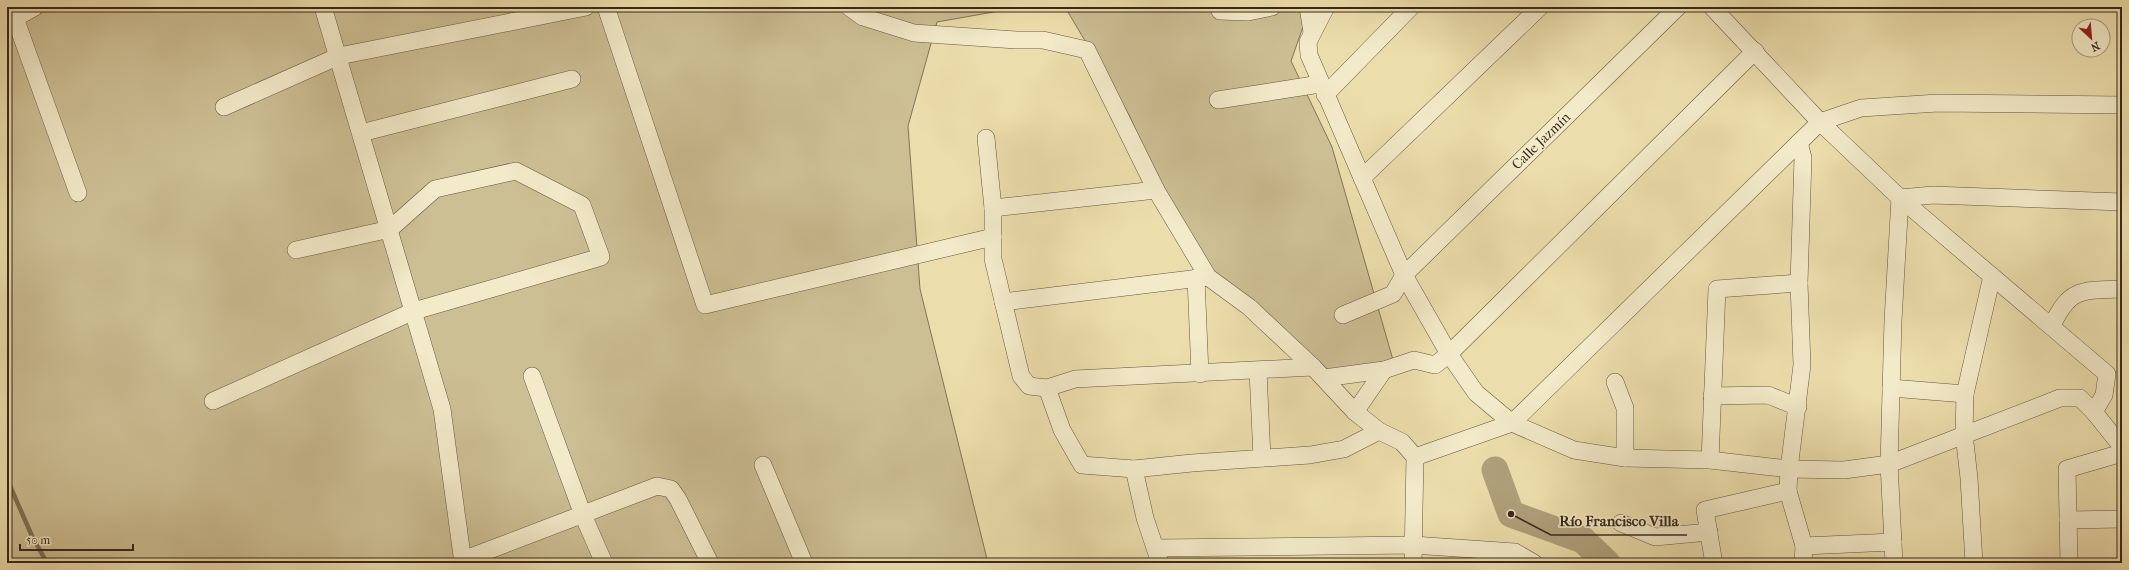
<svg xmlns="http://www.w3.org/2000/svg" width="2129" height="570" viewBox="0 0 2129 570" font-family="'IM FELL French Canon',serif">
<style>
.green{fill:#cdbf94;stroke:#827458}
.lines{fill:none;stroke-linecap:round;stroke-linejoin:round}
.stream{stroke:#7f7055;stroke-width:4.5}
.river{stroke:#afa07b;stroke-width:27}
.minor-casing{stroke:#655641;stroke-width:18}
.minor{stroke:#f3eac9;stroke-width:17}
.labels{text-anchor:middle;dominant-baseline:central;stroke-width:3;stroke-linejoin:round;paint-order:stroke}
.street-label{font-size:14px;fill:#38281d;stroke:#f3eac9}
.leader{fill:none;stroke:#38281d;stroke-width:1.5}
.callout-dot{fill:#38281d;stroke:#f3eac9;stroke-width:1.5}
.callout-label{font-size:15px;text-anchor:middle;font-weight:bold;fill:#38281d;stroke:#f3eac9;stroke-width:3;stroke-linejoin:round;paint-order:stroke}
</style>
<rect width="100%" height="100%" fill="#ecdeac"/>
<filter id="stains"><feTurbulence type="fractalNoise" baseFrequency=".005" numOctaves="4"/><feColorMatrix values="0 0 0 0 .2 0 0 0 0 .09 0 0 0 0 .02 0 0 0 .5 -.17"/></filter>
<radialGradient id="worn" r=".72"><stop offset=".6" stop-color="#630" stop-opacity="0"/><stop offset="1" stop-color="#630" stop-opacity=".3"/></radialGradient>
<g class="green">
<polygon points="7,7 1022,7 937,22 908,126 920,289 988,563 7,563"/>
<polygon points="1065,7 1310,7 1291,61 1332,147 1393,360 1310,375 1206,273 1164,193 1129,115"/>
</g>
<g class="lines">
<polyline class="stream" points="7,479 32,536 47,563"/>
<polyline class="river" points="1495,470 1511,514 1583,540 1607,563"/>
<defs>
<g id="minor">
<polyline points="11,7 78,193"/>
<polyline points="323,7 442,409 463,563"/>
<polyline points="606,7 705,305 993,237"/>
<polyline points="849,7 863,17 914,33 1016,40 1043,40 1087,50 1156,190 1208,277 1249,307 1313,367 1355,412 1379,431 1402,442 1415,457 1413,563"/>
<polyline points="1308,7 1312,32"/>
<polyline points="1326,7 1308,42 1309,55 1404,275 1449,354 1476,393 1512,423 1574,450 1625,458 1710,460 1789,469 1844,470 1889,464 2060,398 2080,398 2094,412 2122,447"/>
<polyline points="1712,7 1820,122 1900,198 2107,374 2104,395 2094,412"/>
<polyline points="1220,11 1248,12 1272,7"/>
<polyline points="15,18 35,7"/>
<polyline points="1325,95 1411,7"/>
<polyline points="1218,100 1320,84"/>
<polyline points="224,107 339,56 586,7"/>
<polyline points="361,133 572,79"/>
<polyline points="986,138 993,208 993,259 1021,376 1029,386 1047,388 1075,379 1313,367"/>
<polyline points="1799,142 1803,158 1799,283 1802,365 1789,469 1788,491 1804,546 1803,563"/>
<polyline points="1362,178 1540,7"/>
<polyline points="993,208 1156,190"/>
<polyline points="1196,278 1200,374"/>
<polyline points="1003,302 1208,277"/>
<polyline points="1343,315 1393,294 1404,275 1678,7"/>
<path d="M2052 326C2069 288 2082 290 2122 289"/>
<polyline points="1258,371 1262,458"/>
<polyline points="532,376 583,515 604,563"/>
<polyline points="1324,378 1384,370 1414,360 1435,365 1449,354 1755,51"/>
<polyline points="1615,382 1625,408 1625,458"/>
<polyline points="1047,388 1062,430 1082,465 1134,469 1192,463 1310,455 1344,449 1379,431"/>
<polyline points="1891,388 1965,394"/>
<polyline points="1712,396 1768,395 1798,407"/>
<polyline points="213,401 414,311 601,257 582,205 516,171 435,189 390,229 296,250"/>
<polyline points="1355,412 1384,370"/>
<polyline points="1415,457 1512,423 1820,122 1861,108 1938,103 2122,105"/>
<polyline points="1710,460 1717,289 1799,283"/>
<polyline points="763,465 804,563"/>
<polyline points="1134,469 1145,518 1160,563"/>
<polyline points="2068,520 2122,519"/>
<polyline points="1621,523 1655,537 1709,532"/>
<polyline points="1804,546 1893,542"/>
<polyline points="1156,548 1413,545 1515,552 1534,563"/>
<polyline points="1713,558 1705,510 1788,491"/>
<polyline points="463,560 657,486 671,489 678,499 710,563"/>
<polyline points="1894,563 1889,464 1893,321 1900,198 1933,195 2122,202"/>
<polyline points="1974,563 1969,478 1964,434 1965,394 1992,276"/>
<polyline points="2069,563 2067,469 2122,453"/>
</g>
</defs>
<use href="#minor" class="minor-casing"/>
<use href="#minor" class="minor"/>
</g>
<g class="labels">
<g class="street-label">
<text transform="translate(1541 141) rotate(-44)">Calle Jazmín</text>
</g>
</g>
<path class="leader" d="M1511 514L1551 535H1687"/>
<circle class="callout-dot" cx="1511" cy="514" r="4"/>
<g class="callout-label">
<text x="1619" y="526">Río Francisco Villa</text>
</g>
<rect width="2129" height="570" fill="none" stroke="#ecdeac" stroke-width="24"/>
<rect x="8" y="8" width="2113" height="554" fill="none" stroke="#38281d" stroke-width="2"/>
<rect x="12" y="12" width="2105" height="546" fill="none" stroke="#38281d"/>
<g transform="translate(2091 38) rotate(154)"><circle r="19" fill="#f3eac9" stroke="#a89c84"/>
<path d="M0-3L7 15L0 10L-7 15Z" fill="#8f2418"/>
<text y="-6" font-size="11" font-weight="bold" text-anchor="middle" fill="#38281d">N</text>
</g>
<path d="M20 544v6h113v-6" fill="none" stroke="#38281d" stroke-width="2"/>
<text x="26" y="544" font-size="12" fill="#38281d" stroke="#f3eac9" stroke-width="3" paint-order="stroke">50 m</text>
<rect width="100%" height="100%" filter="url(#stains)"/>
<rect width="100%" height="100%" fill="url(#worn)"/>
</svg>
